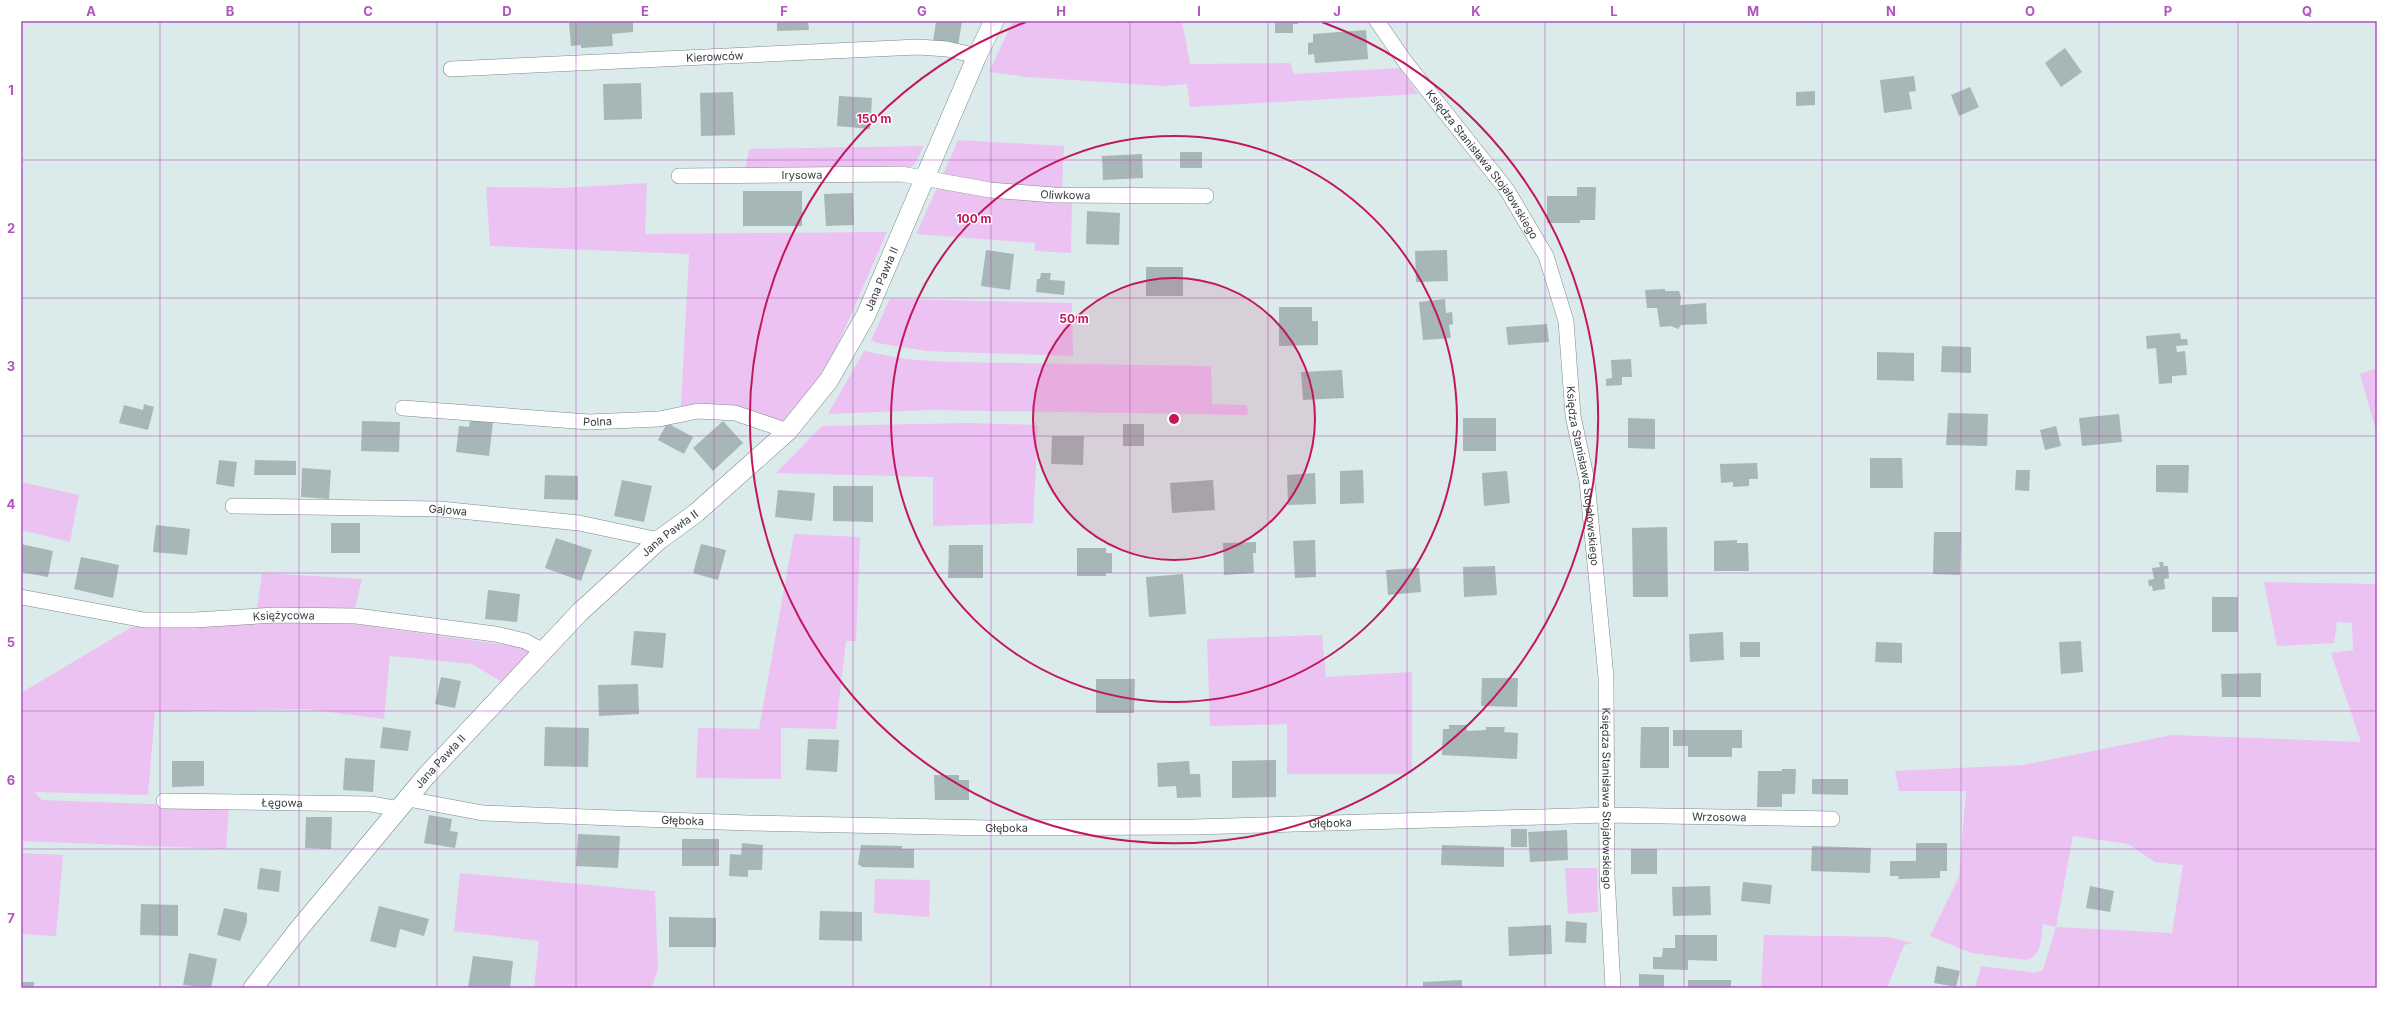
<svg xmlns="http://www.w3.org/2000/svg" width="2398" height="1009" viewBox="0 0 2398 1009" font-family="Inter,sans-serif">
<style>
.green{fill:#ecc2f2;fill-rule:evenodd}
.building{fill:#a7b6b6}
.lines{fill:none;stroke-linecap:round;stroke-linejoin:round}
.minor-casing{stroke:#7c8a8a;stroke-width:16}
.tertiary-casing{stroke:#7c8a8a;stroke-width:20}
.minor{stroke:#fff;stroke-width:15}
.tertiary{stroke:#fff;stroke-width:19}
.grid{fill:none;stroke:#b053be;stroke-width:1;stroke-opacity:0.55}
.ring{fill:none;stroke:#c2185b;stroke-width:2}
.labels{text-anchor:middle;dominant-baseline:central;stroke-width:3;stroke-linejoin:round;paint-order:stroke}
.street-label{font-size:11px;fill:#363c3c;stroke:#fff}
.centre{fill:#c2185b;stroke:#fff;stroke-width:2}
.ring-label{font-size:12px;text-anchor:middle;font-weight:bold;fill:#c2185b;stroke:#fff;stroke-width:3;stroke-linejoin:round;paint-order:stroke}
.neatline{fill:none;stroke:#b053be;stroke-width:1.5}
.grid-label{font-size:13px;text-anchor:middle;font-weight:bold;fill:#b053be}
</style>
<rect width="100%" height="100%" fill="#dbeaeb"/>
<g class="green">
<polygon points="1013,21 1182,21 1190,64 1290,63 1294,74 1400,68 1418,94 1190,107 1187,84 1164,86 1027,77 989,72"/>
<polygon points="958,140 1064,146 1062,189 992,186 942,177"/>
<polygon points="924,146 914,165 907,170 745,171 749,149"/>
<polygon points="647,183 645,234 887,232 832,358 801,403 783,425 730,408 681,406 689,254 490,246 486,187 562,188"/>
<polygon points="938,186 1072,200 1071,253 1035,251 1035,243 916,234"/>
<polygon points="890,299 1072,303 1073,356 926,351 877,343 871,340"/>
<polygon points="864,351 905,359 947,362 1211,366 1212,404 1247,405 1248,415 930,410 828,414"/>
<polygon points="2377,368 2377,434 2360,374"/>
<polygon points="970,423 1038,425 1033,523 933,526 933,477 776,473 822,426"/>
<polygon points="21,482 79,495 70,542 21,530"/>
<polygon points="794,534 860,537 856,641 846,641 836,729 781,728 781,779 696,778 698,728 759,729"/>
<polygon points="262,573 362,579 354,612 257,609"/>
<path d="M2264 582 2377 584V988H1975L1981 966 2035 973 2043 970 2056 927 2043 924C2041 939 2042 956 2026 960L1971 953 1930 936 1959 877 1966 791H1899L1895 771 2023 765 2172 735 2361 742 2331 653 2353 650 2352 623 2337 622 2334 643 2277 646ZM2073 836 2128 844 2155 862 2183 865 2172 933 2056 927Z"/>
<polygon points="265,619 346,623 529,648 533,653 505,684 472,664 390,656 384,719 306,709 155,712 148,795 34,792 42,800 229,807 226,849 21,841 21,693 132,627"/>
<polygon points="1322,635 1326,677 1412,672 1412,774 1287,774 1287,724 1210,726 1207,639"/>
<polygon points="21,853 63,855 56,936 21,934"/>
<polygon points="1565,868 1597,868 1598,912 1568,914"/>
<polygon points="460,873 655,891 658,970 651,988 534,988 539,941 454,931"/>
<polygon points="875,879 930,880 929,917 874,913"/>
<polygon points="1764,935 1888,937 1912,943 1904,945 1887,988 1761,988"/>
</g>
<g class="building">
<polygon points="580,21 633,21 633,32 612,34 613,46 581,48 581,45 571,46 569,23"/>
<polygon points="777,21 808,21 809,30 777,31"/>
<polygon points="936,21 962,21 958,46 933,42"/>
<polygon points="1275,21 1298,21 1298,24 1293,24 1293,33 1275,33"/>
<polygon points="1366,30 1368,59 1315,63 1314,54 1308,55 1308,43 1313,42 1313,34"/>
<polygon points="2065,48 2082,72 2061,87 2045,63"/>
<polygon points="1914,76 1916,91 1909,92 1912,109 1884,113 1880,80"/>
<polygon points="641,83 642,119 604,120 603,84"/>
<polygon points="1970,87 1979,107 1959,116 1951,95"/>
<polygon points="1815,91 1815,105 1796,106 1796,92"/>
<polygon points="733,92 735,135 701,136 700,93"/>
<polygon points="839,96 872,98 870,129 837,126"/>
<rect x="1180" y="152" width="22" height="16"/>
<polygon points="1142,154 1143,178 1103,180 1102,156"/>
<polygon points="1577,187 1596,187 1595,220 1580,220 1580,223 1547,223 1547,196 1577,196"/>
<rect x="743" y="191" width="59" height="35"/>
<polygon points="853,193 854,225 826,226 824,194"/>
<polygon points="1087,211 1120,213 1119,245 1086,244"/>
<polygon points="986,250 1014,254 1010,290 981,286"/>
<polygon points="1447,250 1448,281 1416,282 1415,251"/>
<rect x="1146" y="267" width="37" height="29"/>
<polygon points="1041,273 1051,273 1050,280 1065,281 1064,295 1036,292 1037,279 1040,279"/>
<polygon points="1665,289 1665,291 1679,291 1681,297 1680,305 1706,303 1707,324 1681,325 1678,329 1671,326 1660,327 1657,308 1647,308 1645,290"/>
<polygon points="1445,299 1446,313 1452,312 1453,324 1449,325 1451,338 1423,340 1419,302"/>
<polygon points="1279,307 1312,307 1312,321 1318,321 1318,345 1279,346"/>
<polygon points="1547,324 1549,342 1508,345 1506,327"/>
<polygon points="2180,333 2181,339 2187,339 2188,345 2176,346 2177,352 2185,351 2187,375 2172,376 2172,383 2159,384 2156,348 2147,349 2146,336"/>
<polygon points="1942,346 1971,347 1971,373 1941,372"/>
<polygon points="1877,352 1914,353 1914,381 1877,380"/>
<polygon points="1631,359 1632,377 1622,377 1622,385 1606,386 1606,379 1612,378 1611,360"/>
<polygon points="1342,370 1344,398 1303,400 1301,372"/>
<polygon points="144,404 154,407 148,430 119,423 124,405 143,410"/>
<polygon points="1948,413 1988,414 1987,446 1946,445"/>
<polygon points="2119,414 2122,442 2082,446 2079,418"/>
<rect x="1463" y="418" width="33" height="33"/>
<polygon points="1628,418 1655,419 1655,449 1628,448"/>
<polygon points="470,419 493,422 489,456 456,452 459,426 469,427"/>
<polygon points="362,421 400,422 399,452 361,451"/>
<polygon points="723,421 743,443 713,471 693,448"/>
<polygon points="667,423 693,437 684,454 658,440"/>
<rect x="1123" y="424" width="21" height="22"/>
<polygon points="2056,426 2061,446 2045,450 2040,430"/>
<polygon points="1052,436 1084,436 1083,465 1051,464"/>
<polygon points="1870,458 1902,458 1903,488 1870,488"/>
<polygon points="219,460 237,462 234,487 216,484"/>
<polygon points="255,460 296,461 296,475 254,475"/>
<polygon points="1757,463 1758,479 1749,479 1749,486 1733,487 1733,482 1721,483 1720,464"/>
<polygon points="2156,465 2189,465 2188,493 2156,492"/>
<polygon points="302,468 331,470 329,499 301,497"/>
<polygon points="1363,470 1364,503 1340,504 1340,471"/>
<polygon points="2016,470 2030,470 2029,491 2015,490"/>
<polygon points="1507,471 1510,503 1484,506 1482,473"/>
<polygon points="1315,473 1316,504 1288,505 1287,475"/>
<polygon points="545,475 578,476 578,500 544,499"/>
<polygon points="622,480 652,486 644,522 614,516"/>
<polygon points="1213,480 1215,510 1172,513 1170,483"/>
<polygon points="833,486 873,486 873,522 833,521"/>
<polygon points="778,490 815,493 812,521 775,517"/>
<rect x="331" y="523" width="29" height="30"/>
<polygon points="156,525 190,529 187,555 153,552"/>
<polygon points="1667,527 1668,597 1633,597 1632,528"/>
<polygon points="1934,532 1961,532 1960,575 1933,574"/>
<polygon points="556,538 592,550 581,581 545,568"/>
<polygon points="1315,540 1316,577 1295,578 1293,541"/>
<polygon points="1737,540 1737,543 1748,543 1749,571 1714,571 1714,541"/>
<polygon points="1256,542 1256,553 1253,553 1254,573 1224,575 1223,543"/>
<polygon points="21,544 53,551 48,577 21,572"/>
<polygon points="701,544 726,550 718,580 693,573"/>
<polygon points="949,545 983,545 983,578 948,578"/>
<polygon points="1077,548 1106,548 1106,553 1112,553 1112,573 1106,573 1106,576 1077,576"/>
<polygon points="81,557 119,565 113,598 74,589"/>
<polygon points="2159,562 2163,562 2164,566 2168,566 2169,578 2164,579 2165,589 2153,591 2152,586 2149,586 2148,580 2154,579 2152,568 2160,567"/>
<polygon points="1495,566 1497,595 1464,597 1463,567"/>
<polygon points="1419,568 1421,592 1388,595 1386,570"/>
<polygon points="1183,574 1186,614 1149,617 1146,577"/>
<polygon points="488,590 520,594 517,622 485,619"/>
<rect x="2212" y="597" width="26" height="35"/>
<polygon points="634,631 666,633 663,668 631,665"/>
<polygon points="1723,632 1724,660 1690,662 1689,634"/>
<polygon points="2081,641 2083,672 2061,674 2059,642"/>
<rect x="1740" y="642" width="20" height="15"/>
<polygon points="1876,642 1902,643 1902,663 1875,662"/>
<polygon points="2261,673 2261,697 2222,697 2221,674"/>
<polygon points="441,677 461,681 455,708 435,704"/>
<polygon points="1482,678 1518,678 1517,707 1481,706"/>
<polygon points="1096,679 1135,679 1134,713 1096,713"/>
<polygon points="638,684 639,714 599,716 598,685"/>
<polygon points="1449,725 1467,725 1467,731 1486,730 1486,727 1505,727 1504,732 1518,733 1517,759 1442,755 1443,729 1449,729"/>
<polygon points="383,727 411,731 408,751 380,748"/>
<polygon points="545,727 589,728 588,767 544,766"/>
<polygon points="1641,727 1669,727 1669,768 1640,768"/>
<polygon points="1673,730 1742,730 1742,748 1732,748 1732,757 1688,757 1688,746 1673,746"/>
<polygon points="808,739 839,740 837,772 806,770"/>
<polygon points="345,758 375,760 373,792 343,790"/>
<polygon points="1276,760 1276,797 1232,798 1232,761"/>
<polygon points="172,761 204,761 204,786 172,787"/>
<polygon points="1189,761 1190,774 1200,774 1201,797 1177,798 1176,786 1158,787 1157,763"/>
<polygon points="1782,769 1796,769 1795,794 1782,794 1782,807 1757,807 1758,771 1782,771"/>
<polygon points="934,775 959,775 959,780 969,780 969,800 935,800"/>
<polygon points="1812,779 1848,779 1848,795 1812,794"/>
<polygon points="429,815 452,819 450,831 458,832 455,848 424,843"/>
<polygon points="306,817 332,817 331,849 305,848"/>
<rect x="1511" y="829" width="16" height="18"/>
<polygon points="1567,830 1568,860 1530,862 1528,832"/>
<polygon points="578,834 620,836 618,868 576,866"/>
<rect x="682" y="839" width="37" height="27"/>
<polygon points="742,843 763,845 762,870 748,870 748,877 729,876 730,854 741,855"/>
<polygon points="1916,843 1947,843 1947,871 1940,871 1940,878 1898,879 1899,876 1890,876 1890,861 1916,861"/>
<polygon points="861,845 902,846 902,849 914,849 914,868 862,867 858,864"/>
<polygon points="1442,845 1504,847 1504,867 1441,865"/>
<polygon points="1812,846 1871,848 1870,873 1811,871"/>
<rect x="1631" y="849" width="26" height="25"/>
<polygon points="260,868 281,871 279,892 257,889"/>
<polygon points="1743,882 1772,885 1770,904 1741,901"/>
<polygon points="1710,886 1711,915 1673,916 1672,887"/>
<polygon points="2090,886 2114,891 2110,912 2086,908"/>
<polygon points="141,904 178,905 178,936 140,935"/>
<polygon points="379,906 429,919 424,936 400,929 396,948 370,941"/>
<polygon points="224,908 247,913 247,922 240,941 217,935"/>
<polygon points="820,911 862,912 862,941 819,940"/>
<polygon points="669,917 716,918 716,947 669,947"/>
<polygon points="1566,921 1587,923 1586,943 1565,942"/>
<polygon points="1551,925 1552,954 1509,956 1508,927"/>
<polygon points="1675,935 1717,935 1717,961 1688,960 1688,970 1653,969 1653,957 1662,957 1663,948 1675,948"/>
<polygon points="189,953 217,959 211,988 183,985"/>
<polygon points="473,956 513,961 510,988 468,988"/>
<polygon points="1937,966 1960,971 1956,987 1934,983"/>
<polygon points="1639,974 1664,975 1664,988 1639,988"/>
<polygon points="1462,980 1462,988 1423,988 1423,982"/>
<rect x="1688" y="980" width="43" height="8"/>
<rect x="21" y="982" width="13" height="6"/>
</g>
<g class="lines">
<defs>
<g id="minor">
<path id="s1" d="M1377 21 1406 63 1507 190 1546 256 1566 321 1573 416 1587 481 1606 677 1607 876 1613 988"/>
<path id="s2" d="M451 69 918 47 947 49 977 56"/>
<path id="s3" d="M679 176 901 174 990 190 1054 195 1206 196"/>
<path id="s4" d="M403 408 589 422 659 419 698 411 735 413 788 431"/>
<path id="s5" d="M233 506 440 509 579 523 659 540"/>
<path id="s6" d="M21 597 144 620H195L276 615 356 616 495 634 525 641 543 651"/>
<path id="s7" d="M408 799 483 813 748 823 990 828 1194 827 1606 815 1832 819"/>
<path id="s8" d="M164 801 371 804 399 809"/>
</g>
<g id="tertiary">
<path id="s9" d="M253 988 298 930 427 775 580 612 659 540 696 513 788 431 829 380 866 315 977 56 994 21"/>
</g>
</defs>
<use href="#minor" class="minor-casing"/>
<use href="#tertiary" class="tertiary-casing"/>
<use href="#minor" class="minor"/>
<use href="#tertiary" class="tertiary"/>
</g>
<path class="grid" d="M160 21V988M299 21V988M437 21V988M576 21V988M714 21V988M853 21V988M991 21V988M1130 21V988M1268 21V988M1407 21V988M1545 21V988M1684 21V988M1822 21V988M1961 21V988M2099 21V988M2238 21V988M21 160H2377M21 298H2377M21 436H2377M21 573H2377M21 711H2377M21 849H2377"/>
<circle cx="1174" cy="419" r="141" fill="#c2185b" fill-opacity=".12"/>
<g class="ring">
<circle cx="1174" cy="419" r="141"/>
<circle cx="1174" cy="419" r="283"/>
<path d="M1322 22A424 424 0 1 1 1026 22"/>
</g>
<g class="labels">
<g class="street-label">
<text stroke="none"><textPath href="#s2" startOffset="264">Kierowców</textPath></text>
<text stroke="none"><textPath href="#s1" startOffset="178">Księdza Stanisława Stojałowskiego</textPath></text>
<text stroke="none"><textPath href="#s3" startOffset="123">Irysowa</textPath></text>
<text stroke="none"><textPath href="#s3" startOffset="388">Oliwkowa</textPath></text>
<text stroke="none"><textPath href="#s9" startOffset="954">Jana Pawła II</textPath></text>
<text stroke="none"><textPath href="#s4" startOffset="195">Polna</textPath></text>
<text stroke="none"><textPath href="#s1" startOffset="514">Księdza Stanisława Stojałowskiego</textPath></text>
<text stroke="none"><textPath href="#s5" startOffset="215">Gajowa</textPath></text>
<text stroke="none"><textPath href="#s9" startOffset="618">Jana Pawła II</textPath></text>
<text stroke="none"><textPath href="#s6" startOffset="265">Księżycowa</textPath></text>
<text stroke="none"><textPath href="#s9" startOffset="294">Jana Pawła II</textPath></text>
<text stroke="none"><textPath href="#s1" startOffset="838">Księdza Stanisława Stojałowskiego</textPath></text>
<text stroke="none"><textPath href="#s8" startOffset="118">Łęgowa</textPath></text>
<text stroke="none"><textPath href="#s7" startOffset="1313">Wrzosowa</textPath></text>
<text stroke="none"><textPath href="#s7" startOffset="276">Głęboka</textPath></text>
<text stroke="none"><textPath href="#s7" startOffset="924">Głęboka</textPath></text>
<text stroke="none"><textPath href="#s7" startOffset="600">Głęboka</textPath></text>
</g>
</g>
<circle cx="1174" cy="419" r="6" class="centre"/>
<g class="ring-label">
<text x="874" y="123">150 m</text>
<text x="974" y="223">100 m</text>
<text x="1074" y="323">50 m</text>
</g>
<rect width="2398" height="1009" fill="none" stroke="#ffffff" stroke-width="44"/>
<rect x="22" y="22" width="2354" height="965" class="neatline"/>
<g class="grid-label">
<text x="91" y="16">A</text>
<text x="230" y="16">B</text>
<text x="368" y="16">C</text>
<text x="507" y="16">D</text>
<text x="645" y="16">E</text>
<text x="784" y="16">F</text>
<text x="922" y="16">G</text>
<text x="1061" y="16">H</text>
<text x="1199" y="16">I</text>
<text x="1337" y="16">J</text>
<text x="1476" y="16">K</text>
<text x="1614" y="16">L</text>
<text x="1753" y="16">M</text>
<text x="1891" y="16">N</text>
<text x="2030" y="16">O</text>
<text x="2168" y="16">P</text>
<text x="2307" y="16">Q</text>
<text x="11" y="95">1</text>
<text x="11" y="233">2</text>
<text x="11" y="371">3</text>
<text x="11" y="509">4</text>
<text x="11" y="647">5</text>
<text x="11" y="785">6</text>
<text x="11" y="923">7</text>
</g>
</svg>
